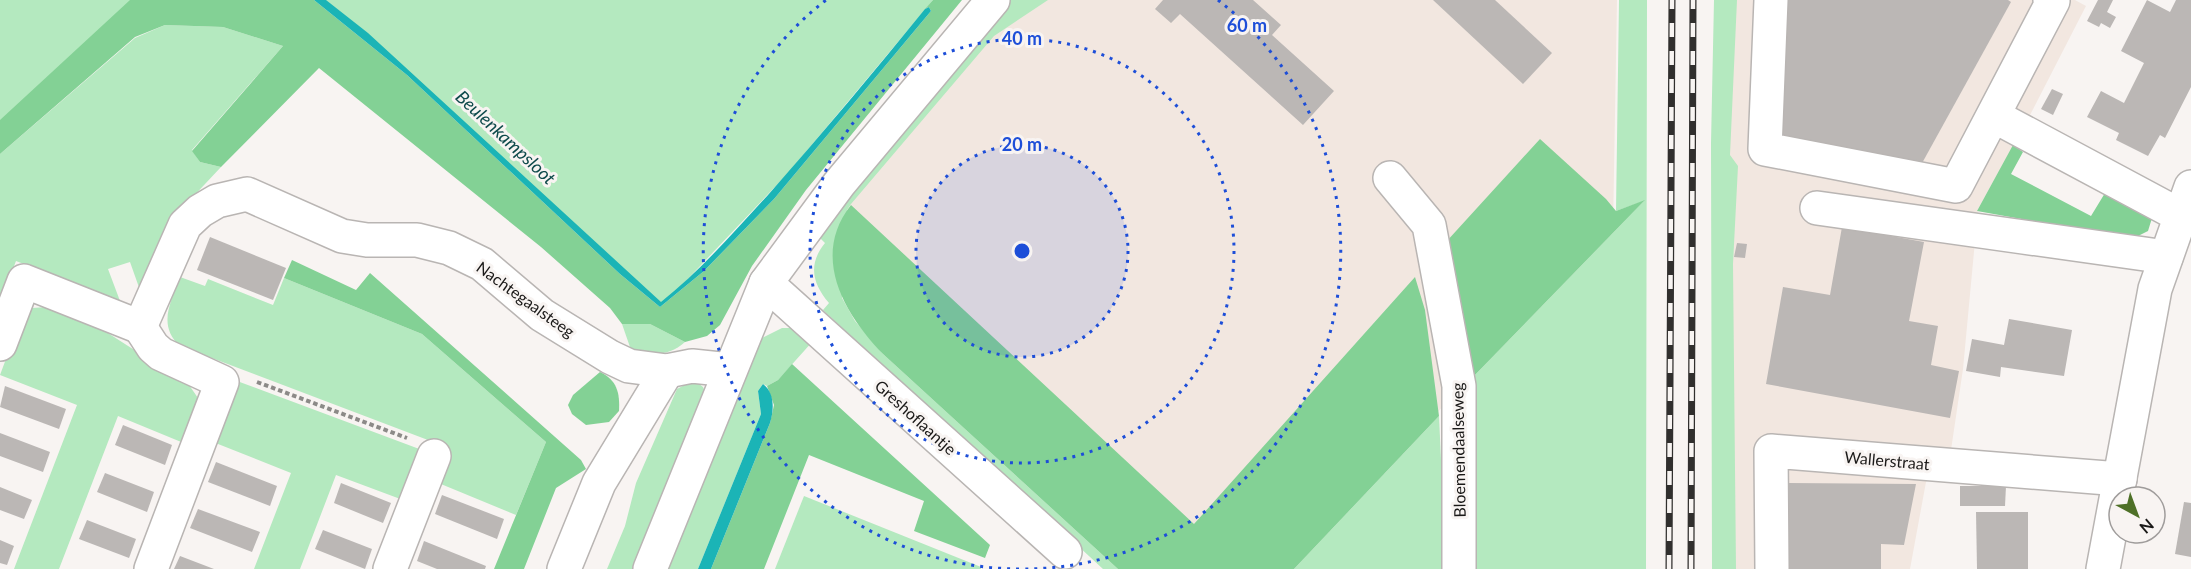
<svg xmlns="http://www.w3.org/2000/svg" width="2191" height="569" viewBox="0 0 2191 569" font-family="Lato,sans-serif">
<style>
.built{fill:#f2e7e0}
.green{fill:#b4e9bf}
.forest{fill:#83d195}
.water{fill:#1bb4b6}
.building{fill:#bbb7b5}
.lines{fill:none;stroke-linecap:round;stroke-linejoin:round}
.minor-casing{stroke:#b9b5b3;stroke-width:36}
.path{stroke:#8c8a88;stroke-width:4;stroke-dasharray:4.5 3;stroke-linecap:butt}
.minor{stroke:#fff;stroke-width:33}
.rail-casing{stroke:#312f2e;stroke-width:7}
.rail{stroke:#f8f4f2;stroke-width:4.5;stroke-dasharray:14;stroke-linecap:butt}
.ring{fill:none;stroke:#1d4ed8;stroke-width:3;stroke-dasharray:3 6}
.labels{text-anchor:middle;dominant-baseline:central;stroke-width:6;stroke-linejoin:round;paint-order:stroke}
.street-label{font-size:16px;fill:#1a1918;stroke:#f8f4f2}
.water-label{font-size:18px;font-style:italic;fill:#0e4a4b;stroke:#f8f4f2}
.centre{fill:#1d4ed8;stroke:#f8f4f2;stroke-width:3}
.ring-label{font-size:18px;text-anchor:middle;font-weight:bold;fill:#1d4ed8;stroke:#f8f4f2;stroke-width:6;stroke-linejoin:round;paint-order:stroke}
</style>
<rect width="100%" height="100%" fill="#f8f4f2"/>
<g class="built">
<polygon points="1016,0 1617,0 1613,228 1288,569 1160,569 819,229"/>
<polygon points="1728,0 2075,0 2086,6 2029,117 1978,209 1963,369 1951,450 1926,482 1910,569 1730,569"/>
</g>
<g class="green">
<polygon points="0,0 141,0 0,122"/>
<polygon points="321,0 933,0 789,172 666,302 657,304 362,33"/>
<path d="M1009 0H1048L994 36 851 204 847 210 842 298 855 321 883 354 1118 569H1103L823 310 829 303C812 283 808 264 825 243L816 234Z"/>
<polygon points="1619,0 1647,0 1646,569 1474,569 1473,377 1644,201 1616,211"/>
<polygon points="1714,0 1737,0 1730,155 1738,166 1733,264 1736,569 1712,569 1711,143"/>
<polygon points="165,25 223,27 283,46 192,150 200,162 221,167 190,200 141,293 130,262 108,269 120,301 16,261 0,303 0,154 135,38"/>
<path d="M180 277 205 286 208 279 273 305 284 278 422 334 546 442 516 515 436 482 449 448 180 346C157 325 171 302 180 277Z"/>
<polygon points="47,307 100,328 189,385 198,398 186,444 118,416 59,569 14,569 77,405 0,375 22,316 32,308"/>
<path d="M622 324H650L685 342C668 357 653 355 631 350Z"/>
<polygon points="782,328 794,328 813,341 778,380 767,386 763,384 758,391 761,414 698,569 665,569 756,341"/>
<polygon points="694,380 703,387 706,394 637,569 607,569 625,526 636,483 677,389"/>
<polygon points="237,381 422,450 403,500 336,475 300,569 254,569 291,473 213,442"/>
<polygon points="1439,416 1446,569 1294,569"/>
<polygon points="804,496 981,567 981,569 775,569"/>
</g>
<g class="forest">
<polygon points="130,0 314,0 407,75 620,274 660,307 704,271 774,199 931,11 929,7 925,9 933,0 962,0 806,190 752,266 720,325 707,336 685,342 650,324 622,324 610,308 541,247 319,68 221,167 200,162 192,151 283,46 223,27 165,25 135,37 0,154 0,120"/>
<polygon points="1540,139 1606,199 1616,211 1645,200 1473,377 1446,242"/>
<polygon points="2013,145 2023,152 2011,174 2091,216 2105,193 2152,218 2148,231 2132,239 1977,211"/>
<path d="M851 205 1194 524 1415 277 1425 310 1439 416 1294 569H1118L883 354C845 315 810 257 851 205Z"/>
<polygon points="292,260 356,290 370,273 581,460 586,469 556,488 524,569 494,569 546,442 422,334 284,278"/>
<polygon points="792,364 990,545 985,558 914,531 924,501 809,455 764,569 711,569 770,423 774,405 767,386 778,380"/>
<path d="M600 372C617 380 620 393 619 411L609 422 586 425 572 414 568 405 573 395Z"/>
</g>
<g class="water">
<path d="M314 0H326L368 33 661 302C701 270 734 232 768 195 822 134 874 72 925 9L929 7 931 11 774 199 704 271 660 307 620 274 407 75Z"/>
<path d="M763 384C775 393 774 410 770 423L711 569H698L761 414 758 391Z"/>
</g>
<g class="building">
<polygon points="1163,0 1253,0 1281,25 1272,35 1334,91 1303,125 1180,14 1171,23 1155,9"/>
<polygon points="1433,0 1495,0 1552,53 1523,84"/>
<polygon points="1784,0 2008,0 2011,2 1921,165 1778,138"/>
<polygon points="2098,0 2113,0 2107,12 2116,17 2110,28 2101,23 2099,27 2087,21"/>
<polygon points="2147,0 2170,12 2176,0 2191,0 2191,87 2165,138 2160,135 2148,156 2116,140 2119,133 2087,117 2101,91 2124,103 2144,63 2121,51"/>
<polygon points="2052,89 2063,94 2053,115 2041,109"/>
<polygon points="1842,227 1924,242 1909,321 1938,326 1931,365 1959,371 1950,418 1766,384 1783,287 1830,295"/>
<polygon points="210,237 286,268 273,300 197,270"/>
<polygon points="1737,243 1747,244 1745,258 1734,257"/>
<polygon points="2009,319 2072,330 2064,376 2001,367 2000,377 1966,371 1972,339 2004,345"/>
<polygon points="5,386 66,409 59,429 0,407"/>
<polygon points="123,425 172,445 165,465 115,445"/>
<polygon points="0,433 50,452 43,472 0,456"/>
<polygon points="216,462 277,486 270,506 208,482"/>
<polygon points="105,473 154,492 147,512 97,492"/>
<polygon points="341,483 391,503 383,523 334,503"/>
<polygon points="1789,483 1916,484 1904,545 1881,544 1881,569 1789,569"/>
<polygon points="1960,486 2006,486 2005,506 1960,506"/>
<polygon points="0,487 32,500 24,519 0,510"/>
<polygon points="442,495 504,519 497,539 435,514"/>
<polygon points="2184,502 2191,503 2191,557 2175,554"/>
<polygon points="198,509 260,532 252,552 190,528"/>
<polygon points="1976,512 2028,512 2028,569 1977,569"/>
<polygon points="87,520 136,539 129,558 79,539"/>
<polygon points="323,530 372,549 365,569 315,549"/>
<polygon points="0,540 14,546 7,565 0,563"/>
<polygon points="424,541 486,566 485,569 437,569 417,561"/>
<polygon points="180,556 214,569 174,569"/>
</g>
<g class="lines">
<defs>
<g id="minor">
<polyline points="1771,0 1765,149 1956,186 2053,1 2050,0"/>
<polyline points="1994,116 2181,216"/>
<polyline points="1390,178 1429,225 1459,386 1459,569"/>
<polyline points="1817,208 2166,257"/>
<polyline points="766,283 1065,552"/>
<polyline points="140,327 153,347 161,354 222,382 151,569"/>
<polyline points="0,344 24,281 140,327 185,225 200,211 217,201 247,194 342,236 367,240 417,240 449,248 482,264 542,315 610,357 629,366 667,371 692,366 730,370"/>
<polyline points="390,569 434,456"/>
<polyline points="564,569 599,483 667,371"/>
<polyline points="650,569 766,283 839,184 993,0"/>
<polyline points="1772,569 1771,451 2120,479"/>
<polyline points="2103,569 2155,289 2191,187"/>
</g>
</defs>
<use href="#minor" class="minor-casing"/>
<polyline class="path" points="257,382 407,438"/>
<use href="#minor" class="minor"/>
<defs>
<g id="rail">
<polyline points="1669,569 1672,0"/>
<polyline points="1691,569 1693,0"/>
</g>
</defs>
<use href="#rail" class="rail-casing"/>
<use href="#rail" class="rail"/>
</g>
<circle cx="1022" cy="251" r="106" fill="#1d4ed8" fill-opacity=".12"/>
<g class="ring">
<circle cx="1022" cy="251" r="106"/>
<circle cx="1022" cy="251" r="212"/>
<path d="M1019 569A318 318 0 0 1 826 0M1218 0A318 318 0 0 1 1025 569"/>
</g>
<g class="labels">
<g class="street-label">
<text transform="translate(526 299) rotate(36)">Nachtegaalsteeg</text>
<text transform="translate(916 417) rotate(42)">Greshoflaantje</text>
<text transform="translate(1458 450) rotate(-91)">Bloemendaalseweg</text>
<text transform="translate(1887 460) rotate(5)">Wallerstraat</text>
</g>
<g class="water-label">
<text transform="translate(506 137) rotate(43)">Beulenkampsloot</text>
</g>
</g>
<circle cx="1022" cy="251" r="9" class="centre"/>
<g class="ring-label">
<text x="1247" y="32">60 m</text>
<text x="1022" y="45">40 m</text>
<text x="1022" y="151">20 m</text>
</g>
<g transform="translate(2137 515) rotate(139)"><circle r="28" fill="#f8f4f2" stroke="#9f9c9b" stroke-width="1.5"/>
<path d="M0-4.5L10 22L0 15L-10 22Z" fill="#4e7027"/>
<text y="-9" font-size="16" font-weight="bold" text-anchor="middle" fill="#1a1918">N</text>
</g>
</svg>
